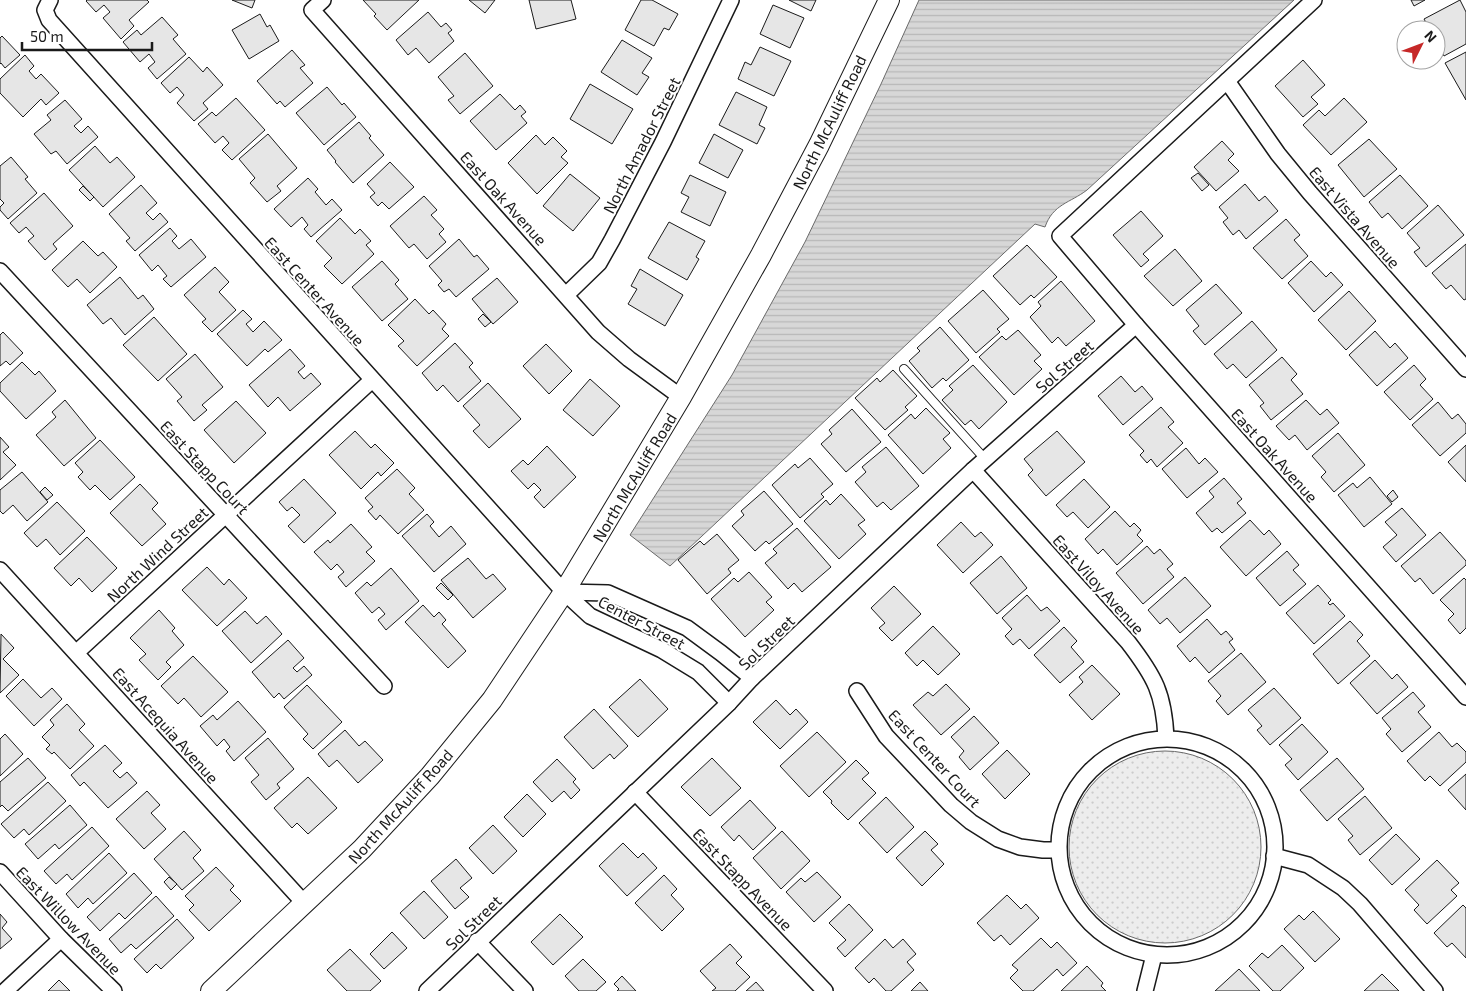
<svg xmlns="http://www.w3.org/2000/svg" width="1466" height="991" viewBox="0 0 1466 991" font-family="'Exo 2',sans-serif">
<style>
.park{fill:url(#park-dots);stroke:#6a6a6a}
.water{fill:url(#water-rules);stroke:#6a6a6a}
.building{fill:#e6e6e6;stroke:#1a1a1a}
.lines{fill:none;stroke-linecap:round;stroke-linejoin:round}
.service-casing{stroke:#1a1a1a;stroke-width:10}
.minor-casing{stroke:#1a1a1a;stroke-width:18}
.tertiary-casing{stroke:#1a1a1a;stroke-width:22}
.service{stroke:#fff;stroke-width:8}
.minor{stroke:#fff;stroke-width:15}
.tertiary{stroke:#fff;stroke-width:20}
.labels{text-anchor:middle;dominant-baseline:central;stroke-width:4;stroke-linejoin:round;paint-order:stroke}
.street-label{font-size:16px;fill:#1a1a1a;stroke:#fff}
</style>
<defs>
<pattern id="park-dots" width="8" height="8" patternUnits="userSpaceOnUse" patternTransform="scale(1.25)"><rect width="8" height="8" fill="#ededed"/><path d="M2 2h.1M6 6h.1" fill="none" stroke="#cbcbcb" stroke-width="1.8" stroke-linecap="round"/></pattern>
<pattern id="water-rules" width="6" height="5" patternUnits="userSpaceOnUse" patternTransform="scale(1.25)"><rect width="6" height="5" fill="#d7d7d7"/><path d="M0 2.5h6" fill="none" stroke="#b8b8b8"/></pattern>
</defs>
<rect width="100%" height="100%" fill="#fff"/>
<circle class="park" cx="1165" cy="847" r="96"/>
<path class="water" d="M919 0H1294L1087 190C1070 203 1053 204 1045 227L1035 224 670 566 630 535 732 375 805 242 881 84Z"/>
<g class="building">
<polygon points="87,0 147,0 149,2 129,20 134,26 121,39 103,18 110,12 104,5 96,12 86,1"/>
<polygon points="232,0 255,0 252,8"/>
<polygon points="363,0 419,0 387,30 374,16 376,14"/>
<polygon points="469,0 495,0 485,13"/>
<polygon points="529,0 571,0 576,19 536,29"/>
<polygon points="641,0 652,0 678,14 669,30 664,28 654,46 625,30"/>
<polygon points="789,0 816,0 811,11"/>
<polygon points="1411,0 1425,0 1414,6"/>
<polygon points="1460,0 1466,12 1466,44 1444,56 1436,41 1436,30 1430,30 1424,19"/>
<polygon points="773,5 804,18 790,48 760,34"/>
<polygon points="428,12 441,27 446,23 452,30 448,33 454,41 429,63 416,48 408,55 396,40"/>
<polygon points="260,14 267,27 270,25 279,41 249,59 232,30"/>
<polygon points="162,17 178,35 173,39 186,54 157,79 148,68 155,62 149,54 140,62 123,42 137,30 141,35"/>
<polygon points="2,36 20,55 5,68 1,63 0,64 0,38"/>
<polygon points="622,40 652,58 642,73 649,77 637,95 601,72"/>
<polygon points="760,47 791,61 774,96 738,79 745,62 751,65"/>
<polygon points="292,50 305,65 300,68 313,83 285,107 280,101 277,104 257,81"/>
<polygon points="1466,52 1466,100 1445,63"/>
<polygon points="465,53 493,86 460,114 448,100 454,96 438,77"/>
<polygon points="25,55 34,66 29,71 36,79 41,74 59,93 46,105 41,99 23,117 0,93 0,79"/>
<polygon points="189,57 203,72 207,67 223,85 203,103 208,109 194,121 177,103 184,95 177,87 170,93 161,83"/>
<polygon points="1303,60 1325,85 1311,97 1318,104 1303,117 1275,86"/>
<polygon points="590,84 633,109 612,144 570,119"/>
<polygon points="327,87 342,105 344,103 356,117 324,145 296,113"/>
<polygon points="736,92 767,107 759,125 765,128 757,144 719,125"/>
<polygon points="500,94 515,110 520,105 526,112 521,116 527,123 496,150 470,121"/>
<polygon points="236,98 265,130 232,160 222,150 229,143 223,136 215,143 198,124 212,112 216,116"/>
<polygon points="1344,98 1367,122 1331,155 1303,125 1319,110 1325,116"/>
<polygon points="65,100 82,119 74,126 81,133 88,126 98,137 67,164 56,151 51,154 34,134 51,120 47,115"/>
<polygon points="359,122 371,136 369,138 384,155 353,183 335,162 336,161 327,150"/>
<polygon points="268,134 297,168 277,186 281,191 267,202 250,183 255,178 239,159"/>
<polygon points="714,134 743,150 728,178 699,163"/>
<polygon points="536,135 545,145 553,137 567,151 561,157 568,163 537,194 508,163"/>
<polygon points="1369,139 1397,169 1364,197 1338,165"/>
<polygon points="1222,141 1234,154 1228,160 1239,171 1216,191 1194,167"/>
<polygon points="95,146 110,163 117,157 135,177 103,207 69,170"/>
<polygon points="11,157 28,177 25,179 37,193 8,219 0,210 0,207 4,203 0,199 0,166"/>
<polygon points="390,162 414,187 389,209 382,202 378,206 370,197 375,193 367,184"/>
<polygon points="1198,173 1209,185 1202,191 1191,178"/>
<polygon points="570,174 600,198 573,231 543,206"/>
<polygon points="690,175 726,192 710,226 681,212 689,197 681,193"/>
<polygon points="1400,175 1428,206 1402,229 1388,213 1382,218 1369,202"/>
<polygon points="308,178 318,189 315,192 326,205 332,199 342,210 311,237 304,229 308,225 302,217 291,227 274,209"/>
<polygon points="1245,184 1259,201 1265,196 1278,211 1246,239 1239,230 1233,235 1223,222 1228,218 1219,207"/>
<polygon points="141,185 157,203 146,213 153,220 160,213 168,222 135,251 126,241 130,238 109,214"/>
<polygon points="83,186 94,197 90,201 79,190"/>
<polygon points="44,193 73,226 53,244 57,249 45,260 28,241 34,236 26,227 19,233 10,223"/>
<polygon points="424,196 437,210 431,215 444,229 439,234 446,242 427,259 414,244 409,248 390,226"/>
<polygon points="1438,205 1464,235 1426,267 1414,252 1420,248 1407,233"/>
<polygon points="1141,211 1163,236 1143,254 1149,260 1141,267 1113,235"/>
<polygon points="340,218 355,234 360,229 371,241 366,245 374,254 342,284 324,266 332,258 316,241"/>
<polygon points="1286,219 1300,235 1294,240 1308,256 1282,279 1253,248"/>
<polygon points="669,222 705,241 696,257 699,259 687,280 648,258"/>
<polygon points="170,228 177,236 172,241 179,249 191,239 206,257 171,287 163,279 167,276 158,265 152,271 139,255"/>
<polygon points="459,239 474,257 477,255 489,269 456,297 449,289 444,292 438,285 442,281 429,266"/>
<polygon points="83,241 98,256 103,252 117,267 90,293 77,279 68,287 52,270"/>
<polygon points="1466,244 1466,299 1464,300 1451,285 1446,289 1432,273"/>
<polygon points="1027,245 1057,277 1034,298 1031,295 1020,305 993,276"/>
<polygon points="1175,249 1202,281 1173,306 1144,276"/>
<polygon points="382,261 399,280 395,284 408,299 382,321 352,287"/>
<polygon points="1311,261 1326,277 1331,272 1343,285 1314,312 1288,283"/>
<polygon points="215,267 229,282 219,292 236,310 212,332 202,322 206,319 184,295"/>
<polygon points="640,269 683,295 665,326 628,304 637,289 631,286"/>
<polygon points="120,277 138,299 143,295 154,309 125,335 111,318 103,324 87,305"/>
<polygon points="497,278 518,302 493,324 472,299"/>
<polygon points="1061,281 1095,321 1066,346 1058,337 1052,343 1030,317 1041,306 1038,302"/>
<polygon points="1216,284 1242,313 1205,345 1193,331 1199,326 1186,310"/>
<polygon points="983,290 1009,319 997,329 1000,332 976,353 948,321"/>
<polygon points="1349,291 1376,321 1346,350 1318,320"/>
<polygon points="415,299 429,314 433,310 446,324 442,329 449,336 417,366 398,346 404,341 388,325"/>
<polygon points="243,310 252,319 246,324 253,332 264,321 282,340 268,352 265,349 247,366 217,334"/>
<polygon points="483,314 491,322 485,327 478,319"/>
<polygon points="154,317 187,354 158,381 123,345"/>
<polygon points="1252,321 1277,350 1246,378 1233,364 1227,369 1214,354"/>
<polygon points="940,327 969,360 946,381 943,378 932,388 909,361 920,351 917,348"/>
<polygon points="1018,330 1041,355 1034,361 1042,369 1014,395 979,357 1002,336 1006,340"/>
<polygon points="1375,331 1390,348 1395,343 1408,358 1377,386 1349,355"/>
<polygon points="3,332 23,353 10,365 6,361 0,366 0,335"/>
<polygon points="455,343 473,363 469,367 481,381 458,402 443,385 437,391 422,373"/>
<polygon points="546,344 572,371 549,394 523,366"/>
<polygon points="290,349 305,366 298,372 304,379 311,373 321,384 290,411 278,397 268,407 249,385"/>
<polygon points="195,354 223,387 202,405 207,410 194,421 177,401 182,397 166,379"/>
<polygon points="1282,357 1297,374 1291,380 1303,394 1271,420 1260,406 1264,403 1249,385"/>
<polygon points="22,362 35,375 39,371 56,391 26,419 0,391 0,383"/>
<polygon points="973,365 1007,402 979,429 971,420 965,425 942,400 953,390 949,386"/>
<polygon points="1414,365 1426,379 1420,385 1433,399 1410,420 1384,392"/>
<polygon points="893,370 917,396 905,407 908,410 885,430 855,398 877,378 880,382"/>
<polygon points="1121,376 1135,392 1142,386 1153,399 1123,425 1098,396"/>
<polygon points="590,379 620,406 593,436 563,410"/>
<polygon points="488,383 521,419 489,448 473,431 480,425 463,406"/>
<polygon points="65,400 96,438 64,466 36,435 56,417 52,412"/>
<polygon points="1306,400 1320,415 1327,409 1339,423 1307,450 1295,435 1289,440 1276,426"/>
<polygon points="236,401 266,433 234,463 204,430"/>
<polygon points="1438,402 1452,419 1458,414 1466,424 1466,433 1440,456 1412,425"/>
<polygon points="1161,407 1174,422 1168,427 1183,443 1157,467 1151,459 1147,463 1140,455 1144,451 1129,435"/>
<polygon points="926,408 950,433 943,439 951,448 923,474 888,435 911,414 915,419"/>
<polygon points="852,409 881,442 846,472 821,444 832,434 829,430"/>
<polygon points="355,431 371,448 375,444 394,463 381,476 378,472 361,489 329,455"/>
<polygon points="1057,431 1085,462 1046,496 1028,475 1033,470 1024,459"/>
<polygon points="1338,433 1365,465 1334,492 1321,477 1326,472 1312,456"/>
<polygon points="0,437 9,447 3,452 16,465 0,480"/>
<polygon points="100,440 135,477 110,500 95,485 90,490 78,477 83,472 75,463"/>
<polygon points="1466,445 1466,482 1448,462"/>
<polygon points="547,446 576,477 544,508 534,497 541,490 534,483 528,489 511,471 523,460 528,465"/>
<polygon points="886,447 919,486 891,510 883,502 877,507 855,482 866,472 862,467"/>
<polygon points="1186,448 1199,464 1205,458 1218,472 1187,498 1162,469"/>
<polygon points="810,458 833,484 821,494 824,497 800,518 772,485 795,464 798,468"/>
<polygon points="397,469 415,488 409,494 424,510 398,534 380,515 376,520 368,511 373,507 365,498"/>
<polygon points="22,472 48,502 27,521 13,505 3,514 0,511 0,490"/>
<polygon points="1370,477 1392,504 1364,527 1338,495 1353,483 1357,488"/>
<polygon points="1224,478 1242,499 1237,503 1246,513 1222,533 1217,528 1212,532 1196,513 1214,497 1209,491"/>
<polygon points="304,479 336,513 304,543 288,526 300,515 292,507 287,511 279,502"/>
<polygon points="1084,479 1110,507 1088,528 1073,512 1067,517 1056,505"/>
<polygon points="140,484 158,503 152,509 166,524 142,546 110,513"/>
<polygon points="45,487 53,495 47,500 40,492"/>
<polygon points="1393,490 1398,497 1392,502 1387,496"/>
<polygon points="764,491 793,524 769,544 766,541 755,551 732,526 744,515 741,511"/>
<polygon points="841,494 865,520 858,525 866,534 839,559 804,521 826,500 830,505"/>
<polygon points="57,502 85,531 60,555 46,539 37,547 24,533"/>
<polygon points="1402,508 1426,535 1396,562 1383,547 1397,535 1385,522"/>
<polygon points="1115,511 1130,527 1134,523 1141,530 1137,535 1143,541 1117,565 1103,549 1098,554 1085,539"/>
<polygon points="427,514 434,522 430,526 439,537 451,526 466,544 434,572 402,536"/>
<polygon points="1250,520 1264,535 1269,530 1281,544 1246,576 1220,547"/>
<polygon points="961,522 975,537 981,532 993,545 963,573 937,545"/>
<polygon points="351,524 372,547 366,552 375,561 346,587 338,577 344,572 337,564 331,570 314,552 328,540 330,543"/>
<polygon points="797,528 831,567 802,592 794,583 788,589 765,563 777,553 773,549"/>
<polygon points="1440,532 1466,561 1466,565 1433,594 1420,578 1415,582 1401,566"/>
<polygon points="717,534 739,560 728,569 731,573 707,594 678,560 700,541 704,545"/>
<polygon points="87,537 117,568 92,592 79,578 71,586 54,568"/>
<polygon points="1147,546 1154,554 1160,549 1173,564 1167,569 1174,577 1143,604 1116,573"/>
<polygon points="1287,551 1299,565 1293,570 1306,584 1280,606 1256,578"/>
<polygon points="1001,556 1027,588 997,614 970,583"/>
<polygon points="468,558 486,579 493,574 506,589 473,618 441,580"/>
<polygon points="207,567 224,585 229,579 247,598 217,626 182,590"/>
<polygon points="391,568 419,601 386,630 378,620 385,614 379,607 372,613 355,593 367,582 371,586"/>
<polygon points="749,572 772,597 766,602 774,610 745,637 711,599 734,578 738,582"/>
<polygon points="1185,577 1211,606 1180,633 1167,618 1160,624 1148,610"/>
<polygon points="1464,578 1466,580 1466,628 1460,634 1448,620 1454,614 1440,600"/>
<polygon points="441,583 453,595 448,600 436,588"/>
<polygon points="1318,585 1331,600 1328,603 1330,605 1333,603 1345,616 1314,644 1286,613"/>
<polygon points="894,586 921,614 892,641 879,628 885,623 871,608"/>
<polygon points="1027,595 1041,611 1047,607 1060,621 1029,649 1020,639 1013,645 1005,636 1012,629 1002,618"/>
<polygon points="423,605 434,617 439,612 446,620 442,624 466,651 448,668 405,622"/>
<polygon points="159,610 175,628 172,631 184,645 166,662 171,667 158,680 139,660 146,654 130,638"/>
<polygon points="245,611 257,624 266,616 282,634 251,663 222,631"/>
<polygon points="1207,619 1221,635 1226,631 1233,639 1229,642 1235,650 1209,673 1195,657 1190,662 1177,646"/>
<polygon points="1350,621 1363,635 1357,641 1370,656 1338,684 1313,654"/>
<polygon points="933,626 960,654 938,675 923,660 917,666 905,653"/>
<polygon points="1064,627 1077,641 1071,647 1084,662 1060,683 1034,655"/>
<polygon points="1,634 14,648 3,659 19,675 0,693"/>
<polygon points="288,640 304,658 293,668 297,672 304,666 312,675 284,699 279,693 274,698 252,672"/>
<polygon points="1241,653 1266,682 1228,715 1216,701 1221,696 1208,681"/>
<polygon points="193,656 228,692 201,717 184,698 178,704 161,686"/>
<polygon points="1375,660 1392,679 1397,674 1408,687 1377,714 1350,683"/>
<polygon points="1092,665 1120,694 1092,720 1069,695 1083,682 1079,677"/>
<polygon points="23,679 41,698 52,688 62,699 34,726 6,696"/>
<polygon points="640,679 668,709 638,737 609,707"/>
<polygon points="946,684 970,709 941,735 913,705 928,692 933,696"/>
<polygon points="307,685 342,722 313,749 303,739 308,734 284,707"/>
<polygon points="1274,688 1301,718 1270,745 1257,730 1262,726 1248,710"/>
<polygon points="1413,692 1425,706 1418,712 1431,727 1402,752 1386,734 1391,729 1382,718"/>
<polygon points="776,700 790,715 796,709 808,722 780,749 753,722"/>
<polygon points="238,701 266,732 234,761 226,751 230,747 224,739 217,746 200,726 213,715 217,720"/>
<polygon points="67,704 85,724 79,730 94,746 70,769 54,752 52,754 46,749 50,745 42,737 54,725 50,720"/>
<polygon points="594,709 628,746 614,759 610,754 593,769 564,737"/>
<polygon points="974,716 999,743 970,770 959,757 964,751 951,737"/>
<polygon points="1302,724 1328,752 1298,780 1285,765 1292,759 1279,745"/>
<polygon points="345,730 359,746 365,741 383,760 358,783 337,760 329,767 318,754"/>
<polygon points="817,732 846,762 809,797 780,766"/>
<polygon points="1439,732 1452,747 1457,743 1466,752 1466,762 1440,786 1430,776 1425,781 1407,761"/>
<polygon points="5,734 23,754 0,776 0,739"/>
<polygon points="268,738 294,769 277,784 280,788 266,800 251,782 259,775 245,758"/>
<polygon points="105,745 122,763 113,771 120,778 127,772 137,783 108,808 84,782 80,786 71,775"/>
<polygon points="1007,750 1030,774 1005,799 982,774"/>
<polygon points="28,758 46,778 8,811 2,805 0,807 0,782"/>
<polygon points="712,758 741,788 710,816 681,787"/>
<polygon points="1337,758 1364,789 1327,821 1300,790"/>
<polygon points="557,759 576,779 573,782 580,790 571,799 564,791 552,802 533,782"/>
<polygon points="856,760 869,773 862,779 876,793 848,820 831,803 832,801 823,792"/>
<polygon points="1466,774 1466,810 1448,790"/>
<polygon points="308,777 337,808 308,834 297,823 292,828 274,808"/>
<polygon points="48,782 66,801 29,835 24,829 14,838 1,824"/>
<polygon points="147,791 160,805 151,813 166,829 144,849 116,819"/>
<polygon points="527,794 546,814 523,837 504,817"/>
<polygon points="1365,796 1392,828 1360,855 1348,840 1353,836 1338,819"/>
<polygon points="886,797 914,827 887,853 859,823"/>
<polygon points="750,800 776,828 753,850 739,835 734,841 721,827"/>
<polygon points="70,805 87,825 59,849 55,844 38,859 25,844"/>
<polygon points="493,825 517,851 493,874 469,848"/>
<polygon points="92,827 109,846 72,880 67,874 56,884 44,871"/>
<polygon points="184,831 201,850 193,858 204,871 182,890 154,859"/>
<polygon points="782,831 810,861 781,889 753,858"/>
<polygon points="925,831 938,844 931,850 944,864 922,886 896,858"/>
<polygon points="1396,834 1420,859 1392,885 1369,860"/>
<polygon points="623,843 638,858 643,853 657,868 627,896 599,866"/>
<polygon points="109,853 127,873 93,904 88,898 78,908 66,894"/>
<polygon points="456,859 472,878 460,888 469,897 455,909 431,881"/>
<polygon points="1437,860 1459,883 1451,890 1457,896 1427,924 1414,910 1419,905 1405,890"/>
<polygon points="216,867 234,886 230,890 241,901 209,931 189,910 194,905 185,896"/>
<polygon points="817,872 841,897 814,922 786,892 801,878 805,882"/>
<polygon points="134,873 152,893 125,919 119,913 100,931 87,917"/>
<polygon points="664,875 677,889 671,895 684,909 662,931 635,903"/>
<polygon points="169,877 177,884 171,890 164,882"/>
<polygon points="424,891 448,917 424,939 400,913"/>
<polygon points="1007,895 1021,909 1026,904 1039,918 1010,945 1001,935 994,941 977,923"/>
<polygon points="156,896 174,916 136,949 131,944 121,953 109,939"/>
<polygon points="849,904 873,930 845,957 837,948 846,940 829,923"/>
<polygon points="1463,905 1466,908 1466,958 1452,943 1447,947 1434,933"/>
<polygon points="1313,911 1340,939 1315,962 1284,929 1299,915 1304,920"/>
<polygon points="0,914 7,922 2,928 12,939 0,949"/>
<polygon points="560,914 583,937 553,965 531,942"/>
<polygon points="177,919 194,938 161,969 156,964 147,973 134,959"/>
<polygon points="392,932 407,948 384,969 370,954"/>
<polygon points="1041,938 1051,948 1057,942 1077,963 1063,976 1057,969 1033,991 1023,991 1010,978 1018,970 1012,965"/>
<polygon points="885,939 893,948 903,939 916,954 907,962 914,970 891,991 886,991 874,978 869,983 855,968"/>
<polygon points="730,944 742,957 736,963 750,977 735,991 712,991 716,988 700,971"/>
<polygon points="1282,945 1304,968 1280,991 1273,991 1249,966 1262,953 1268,958"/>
<polygon points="350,949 381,981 370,991 347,991 327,970"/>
<polygon points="583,959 606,982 596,991 579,991 565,976"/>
<polygon points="1087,966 1103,983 1101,986 1106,991 1061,991"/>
<polygon points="1239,969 1260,991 1215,991"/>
<polygon points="1382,974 1399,991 1364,991"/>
<polygon points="622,976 636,991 617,991 619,989 614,984"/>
<polygon points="59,980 70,991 48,991"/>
<polygon points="756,982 764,991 746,991"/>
<polygon points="920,982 928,991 911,991"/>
</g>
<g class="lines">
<defs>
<polyline id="service" points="904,369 985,459"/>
<g id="minor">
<polyline points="50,0 45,10 49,20 564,592 590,616 662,650 698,672 729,703"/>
<polyline points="323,0 312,10 598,332 629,359 681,397"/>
<polyline points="1314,0 1060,236 1136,325 1466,697"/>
<polyline points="1227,81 1278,154 1310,193 1466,369"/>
<polyline points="0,271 384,686"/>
<polyline points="566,295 599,263 612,240 663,142 731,0"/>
<path d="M973 470 1128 642C1155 677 1164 694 1166 738"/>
<polyline points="0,570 305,904"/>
<polyline points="564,592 608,593 687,628 721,653 752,678"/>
<polyline points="77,652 371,381"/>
<polyline points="857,691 886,736 951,805 971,822 998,839 1020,847 1043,850 1058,850"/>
<circle cx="1167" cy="847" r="108"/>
<polyline points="635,792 825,991"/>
<polyline points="1274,856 1308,865 1343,888 1360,904 1435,991"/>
<polyline points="0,872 61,939 114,991"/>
<polyline points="477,941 525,991"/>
<polyline points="5,991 61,939"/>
<polyline points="427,991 729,703 752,678 973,470 1136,325"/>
<polyline points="1145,991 1154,955"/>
</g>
<polyline id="tertiary" points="211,991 362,849 430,776 492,700 564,592 681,397 761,255 819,145 889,0"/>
</defs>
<use href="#service" class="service-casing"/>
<use href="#minor" class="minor-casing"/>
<use href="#tertiary" class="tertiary-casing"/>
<use href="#service" class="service"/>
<use href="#minor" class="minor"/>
<use href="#tertiary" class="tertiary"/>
</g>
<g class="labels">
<g class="street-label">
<text transform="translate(829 122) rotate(-64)">North McAuliff Road</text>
<text transform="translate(641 145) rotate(-63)">North Amador Street</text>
<text transform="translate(504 198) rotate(48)">East Oak Avenue</text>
<text transform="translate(1355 217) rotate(49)">East Vista Avenue</text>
<text transform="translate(315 291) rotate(48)">East Center Avenue</text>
<text transform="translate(1064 366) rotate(-41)">Sol Street</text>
<text transform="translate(1275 455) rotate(48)">East Oak Avenue</text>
<text transform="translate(205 467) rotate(47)">East Stapp Court</text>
<text transform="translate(634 477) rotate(-59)">North McAuliff Road</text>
<text transform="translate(157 554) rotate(-43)">North Wind Street</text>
<text transform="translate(1099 584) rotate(48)">East Viloy Avenue</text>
<text transform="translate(642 622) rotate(28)">Center Street</text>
<text transform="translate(766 642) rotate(-44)">Sol Street</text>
<text transform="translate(166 725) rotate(48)">East Acequia Avenue</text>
<text transform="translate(935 758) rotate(47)">East Center Court</text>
<text transform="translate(400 806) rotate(-48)">North McAuliff Road</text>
<text transform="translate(743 879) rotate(46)">East Stapp Avenue</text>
<text transform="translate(69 920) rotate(46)">East Willow Avenue</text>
<text transform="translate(473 922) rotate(-44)">Sol Street</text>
</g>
</g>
<g transform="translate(1421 45) rotate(48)"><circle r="24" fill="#ffffff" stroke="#a3a3a3"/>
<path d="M0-4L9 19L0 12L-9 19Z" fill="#c62828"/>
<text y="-8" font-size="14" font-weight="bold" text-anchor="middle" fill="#1a1a1a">N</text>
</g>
<path d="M22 42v8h130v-8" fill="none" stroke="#1a1a1a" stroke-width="2.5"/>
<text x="30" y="42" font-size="15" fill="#1a1a1a" stroke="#ffffff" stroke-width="4" paint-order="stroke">50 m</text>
</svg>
